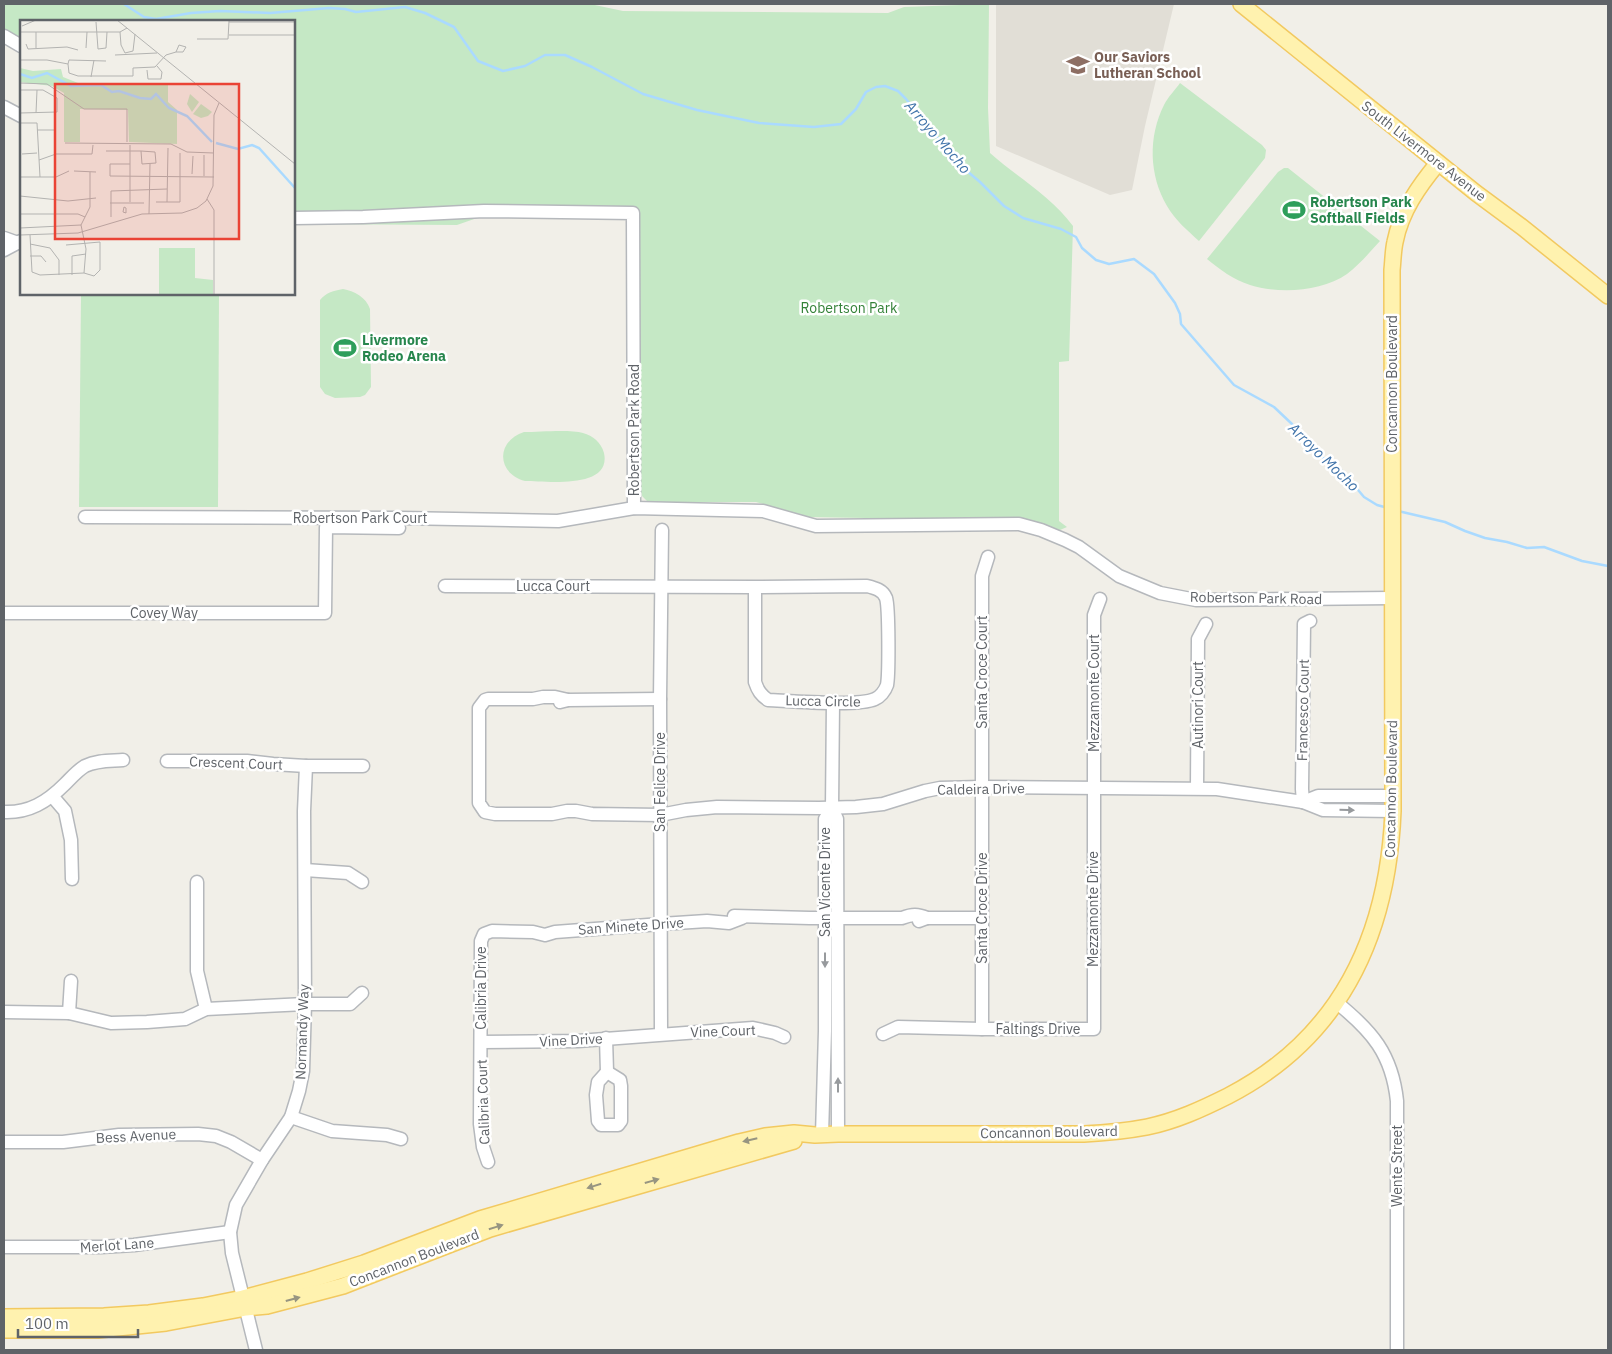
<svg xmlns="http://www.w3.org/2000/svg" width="1612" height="1354" viewBox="0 0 1612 1354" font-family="'IBM Plex Sans',sans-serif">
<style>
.education{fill:#e1ded6}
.green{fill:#c5e8c5}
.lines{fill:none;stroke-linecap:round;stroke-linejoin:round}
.stream{stroke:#aadaff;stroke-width:2.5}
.minor-casing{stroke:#b5b8bc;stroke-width:15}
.major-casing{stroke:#f2c960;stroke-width:18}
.minor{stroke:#fff;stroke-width:12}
.major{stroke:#fff2af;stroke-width:15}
.oneway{fill:#979a9d}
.oneway2{fill:#979581}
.labels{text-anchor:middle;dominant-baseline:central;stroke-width:5;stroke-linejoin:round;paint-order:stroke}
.education-label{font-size:14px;font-weight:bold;fill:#785e54;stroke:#fff;text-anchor:start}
.street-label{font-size:14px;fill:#5f6368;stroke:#fff}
.leisure-label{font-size:14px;font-weight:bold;fill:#27864d;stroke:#fff;text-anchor:start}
.park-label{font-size:14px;fill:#348238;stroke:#fff}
.water-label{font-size:15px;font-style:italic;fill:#4174aa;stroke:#fff}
.inset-river{fill:none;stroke:#aadaff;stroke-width:2.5}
.inset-road{fill:none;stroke:#b3b3b1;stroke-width:1}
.view{fill:#ea4335;fill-opacity:0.15;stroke:#ea4335;stroke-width:2.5}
.inset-edge{fill:none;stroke:#5f6368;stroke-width:2.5}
</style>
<rect width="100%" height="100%" fill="#f1efe8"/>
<polygon class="education" points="996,4 1174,4 1145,126 1132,190 1110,195 996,146"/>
<g class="green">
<path d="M4 4H590L623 11 888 13 904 7 989 4 988 108 990 153C1017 177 1051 196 1073 226L1069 361 1059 362V521L1067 527 1060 530 1044 526 927 519 807 517 756 502H648L640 494 639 218H477L457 225 294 224V21H21V40L4 30Z"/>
<path d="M1180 83 1262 145 1266 150 1265 158 1199 241C1187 230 1175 220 1167 206 1149 175 1148 137 1164 105 1168 97 1175 90 1180 83Z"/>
<path d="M1288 168 1380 241C1369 253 1359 265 1347 274 1321 292 1279 294 1250 285 1234 280 1219 269 1207 259L1278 172 1284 168Z"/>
<path d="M343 289C354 291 366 297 370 309L371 387 365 395 360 397 335 398 325 394 320 387V300C327 292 333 291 343 289Z"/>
<polygon points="81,294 219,294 218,507 79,507"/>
<path d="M524 432C539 432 570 429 583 433 593 436 601 442 604 453 612 490 545 481 525 481 496 473 496 441 524 432Z"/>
</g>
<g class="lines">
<g class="stream">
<polyline points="124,4 144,17 156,19 191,13 220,11 270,13 329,8 345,9 356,12 405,7 425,13 454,27 478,61 503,71 525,66 545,55 565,55 592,67 643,94 697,110 759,123 814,127 841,124 856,109 866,92 876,87 885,86 898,91 906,99 961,166 980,182 1004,206 1023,218 1061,229 1076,237 1082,248 1096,260 1109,264 1134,259 1154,274 1175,303 1180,314 1181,324 1234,385 1274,407 1292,424 1312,450 1342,471 1364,497 1377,505 1388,508"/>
<polyline points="1398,511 1445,522 1465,531 1485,538 1507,542 1527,548 1544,547 1582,561 1608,566"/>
</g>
<defs>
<g id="minor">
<polyline points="4,36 21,46"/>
<polyline points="4,107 21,116"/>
<polyline points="294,218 363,217 484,211 633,213 634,508"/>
<polyline points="4,238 18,243"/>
<polyline points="4,250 21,241"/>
<polyline points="85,517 400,518 558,521 634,508 763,511 816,526 1019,524 1041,530 1065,540 1079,547 1119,576 1160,593 1196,600 1392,598"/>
<path d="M445 586 755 587V682C758 691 761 695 768 700 790 701 858 707 875 699 880 697 885 691 887 685 889 675 889 607 886 598 883 590 875 588 867 586L755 587"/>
<polyline points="4,613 325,613 326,527 399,528"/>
<polyline points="568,700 555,697 543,697 533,699 488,699 485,700 479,708 479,803 485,812 495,814 552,814 567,811 576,811 592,814 660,815 686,810 717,807 819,808 856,807 883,804 925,791 940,788 982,787 1217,789 1303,802 1323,810 1393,811"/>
<polyline points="560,702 568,700 660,699"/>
<polyline points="167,761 247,761 273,764 306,766 363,766"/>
<polyline points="1197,788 1198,639 1206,624"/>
<polyline points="53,797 65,811 71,840 72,879"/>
<polyline points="1303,802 1302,789 1304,624 1310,621"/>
<polyline points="1303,802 1318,796 1393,796"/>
<polyline points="832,808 837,819 838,1134"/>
<path d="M4 812C29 813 47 802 65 784 71 778 78 770 85 766 97 760 111 761 123 760"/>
<polyline points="305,870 348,873 362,882"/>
<polyline points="197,882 197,971 206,1009"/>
<path d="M734 916 810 918H902C912 914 918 914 927 918"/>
<polyline points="919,921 927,918 982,918"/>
<path d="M1336 1002C1372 1031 1392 1054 1397 1101V1350"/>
<polyline points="4,1012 69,1013 111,1023 147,1022 185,1019 206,1009 305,1004 350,1004 362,993"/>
<polyline points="69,1013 71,981"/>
<polyline points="982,1029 982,576 988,557"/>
<polyline points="661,1034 660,699 662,530"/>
<polyline points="883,1034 898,1027 982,1029 1094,1029 1094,615 1100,599"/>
<polyline points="606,1038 607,1072"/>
<polyline points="481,1042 578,1041 753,1028 775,1033 784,1037"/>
<polygon points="607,1072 620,1080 621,1086 621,1121 618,1125 601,1125 598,1121 596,1095 598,1082"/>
<polyline points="291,1117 332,1131 387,1135 401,1139"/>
<polyline points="822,1135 825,1031 825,819 832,808 833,702"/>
<polyline points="4,1142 63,1142 119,1135 198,1134 216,1136 231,1142 262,1160"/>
<polyline points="488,1162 483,1147 480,1124 481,941 484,934 492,931 533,932 545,935 555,932 661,924 707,921 729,923 742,918"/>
<polyline points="4,1247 101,1247 134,1245 230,1232"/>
<polyline points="256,1350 232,1253 230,1232 236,1205 262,1160 291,1117 299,1091 303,1071 305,1004 304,811 306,766"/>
</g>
<g id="major">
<polyline points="1241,4 1476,193 1522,227 1608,296"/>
<path d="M4 1317 104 1316 149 1313 203 1306 243 1298 307 1281 364 1263 480 1219 739 1142 765 1136 794 1133 815 1135 838 1134H1084C1105 1133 1126 1131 1147 1127 1176 1121 1202 1109 1228 1096 1342 1037 1388 934 1393 811L1392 270C1393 261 1393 251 1395 242 1401 211 1419 186 1438 163"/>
<polyline points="4,1330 98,1330 166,1323 246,1308 267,1306 343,1286 490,1229 794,1141"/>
</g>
</defs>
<use href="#minor" class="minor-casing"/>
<use href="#major" class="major-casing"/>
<use href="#minor" class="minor"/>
<use href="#major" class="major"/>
</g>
<defs><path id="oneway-solid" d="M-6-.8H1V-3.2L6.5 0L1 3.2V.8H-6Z" transform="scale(1.25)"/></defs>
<g class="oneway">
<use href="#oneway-solid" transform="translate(1347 810) rotate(1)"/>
<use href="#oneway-solid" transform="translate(825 960) rotate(90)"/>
<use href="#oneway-solid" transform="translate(838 1085) rotate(-90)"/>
</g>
<g class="oneway2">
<use href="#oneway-solid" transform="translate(750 1140) rotate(167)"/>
<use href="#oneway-solid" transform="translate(652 1181) rotate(-16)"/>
<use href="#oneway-solid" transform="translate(594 1186) rotate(163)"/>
<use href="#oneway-solid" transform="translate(496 1227) rotate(-17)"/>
<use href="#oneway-solid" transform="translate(293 1299) rotate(-15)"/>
</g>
<defs>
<symbol id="school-bare" viewBox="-9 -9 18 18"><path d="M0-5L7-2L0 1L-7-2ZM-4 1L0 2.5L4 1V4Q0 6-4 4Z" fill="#8d6e63" stroke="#fff" stroke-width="2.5" paint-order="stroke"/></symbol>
<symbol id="stadium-bare" viewBox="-9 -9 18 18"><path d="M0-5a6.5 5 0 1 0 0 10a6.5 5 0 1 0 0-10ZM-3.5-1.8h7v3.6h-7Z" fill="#2e9e5b" stroke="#fff" stroke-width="2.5" paint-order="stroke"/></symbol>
</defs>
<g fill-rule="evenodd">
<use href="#school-bare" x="1062" y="49" width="32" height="32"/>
<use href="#stadium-bare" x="1278" y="194" width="32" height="32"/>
<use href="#stadium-bare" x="329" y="332" width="32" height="32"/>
</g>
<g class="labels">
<g class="education-label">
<text x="1094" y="57">Our Saviors<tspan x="1094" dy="16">Lutheran School</tspan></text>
</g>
<g class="street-label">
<text transform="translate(1424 151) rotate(38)">South Livermore Avenue</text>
<text transform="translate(1392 384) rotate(-90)">Concannon Boulevard</text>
<text transform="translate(634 430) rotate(-90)">Robertson Park Road</text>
<text x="360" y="518">Robertson Park Court</text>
<text x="553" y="586">Lucca Court</text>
<text transform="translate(1256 598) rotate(1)">Robertson Park Road</text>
<text x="164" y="613">Covey Way</text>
<text transform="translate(982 672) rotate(-90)">Santa Croce Court</text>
<text transform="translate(1094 693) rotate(-90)">Mezzamonte Court</text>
<text transform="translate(823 701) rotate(1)">Lucca Circle</text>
<text transform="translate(1198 705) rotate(-90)">Autinori Court</text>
<text transform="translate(1303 710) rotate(-89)">Francesco Court</text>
<text transform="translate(236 763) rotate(2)">Crescent Court</text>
<text transform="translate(660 782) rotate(-90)">San Felice Drive</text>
<text transform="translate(981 789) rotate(-1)">Caldeira Drive</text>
<text transform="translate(1391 789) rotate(-89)">Concannon Boulevard</text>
<text transform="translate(825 882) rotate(-90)">San Vicente Drive</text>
<text transform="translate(982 908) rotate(-90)">Santa Croce Drive</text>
<text transform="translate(1093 909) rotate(-90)">Mezzamonte Drive</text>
<text transform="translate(631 926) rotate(-4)">San Minete Drive</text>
<text transform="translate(481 988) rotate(-90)">Calibria Drive</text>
<text x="1038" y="1029">Faltings Drive</text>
<text transform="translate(723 1031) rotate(-2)">Vine Court</text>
<text transform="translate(302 1032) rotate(-88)">Normandy Way</text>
<text transform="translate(571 1040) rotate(-3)">Vine Drive</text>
<text transform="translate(483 1102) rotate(-92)">Calibria Court</text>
<text transform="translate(1049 1132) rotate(-1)">Concannon Boulevard</text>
<text transform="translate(136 1136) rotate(-3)">Bess Avenue</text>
<text transform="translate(1397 1166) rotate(-90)">Wente Street</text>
<text transform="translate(117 1245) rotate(-4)">Merlot Lane</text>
<text transform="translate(414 1258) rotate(-21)">Concannon Boulevard</text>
</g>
<g class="leisure-label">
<text x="1310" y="202">Robertson Park<tspan x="1310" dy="16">Softball Fields</tspan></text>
<text x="362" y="340">Livermore<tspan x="362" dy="16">Rodeo Arena</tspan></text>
</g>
<g class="park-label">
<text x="849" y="308">Robertson Park</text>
</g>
<g class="water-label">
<text transform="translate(938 137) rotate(49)">Arroyo Mocho</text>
<text transform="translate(1324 457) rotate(44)">Arroyo Mocho</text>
</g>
</g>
<g transform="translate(20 20)">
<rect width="275" height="275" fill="#f1efe8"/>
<path d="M0 48 13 51 41 49 43 57 58 63 148 65V82L157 90V124L109 122 108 90 60 89V122H44V73L32 66 0 62ZM170 74 179 82 172 92 167 84ZM181 84 192 92 188 96 181 98 173 94ZM139 228H175V258L193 260V275H139Z" fill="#c5e8c5"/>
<path class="inset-river" d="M0 54 12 58 27 53 51 66 81 65 92 72 99 71 120 78 131 79 136 74 149 88 167 96 192 122M196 123 218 129 232 125 239 128 275 168"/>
<path class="inset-road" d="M97 0 275 144M76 2 78 29 86 28 87 12M209 2H275M2 6 16 0M0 12H100L107 8M16 12V28M100 12 101 25 105 33 113 31 115 14M209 15H275M177 19H208L209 1M6 24 8 29 47 27 58 30M66 28 67 12M95 35 137 33M0 40H27L48 44M48 44 49 53 58 56H113V48L135 47 146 35 156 32 159 25 166 27 163 32H156M48 44 49 40 86 41M127 50 128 59H141L142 52 137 46M71 57 74 40M0 63 27 64 64 89H107V122M0 70H23L37 78V92M0 93 37 92M0 93V70M16 93 17 70M0 103H17L20 157M17 110H35V116M45 123 151 124 167 132 194 133M86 131H121L122 144 136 143 135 132 121 131M2 134 17 133M19 140 36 134H72L73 125M110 144H90V156L194 157M54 151 76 152M172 154 173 136M184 156V135M0 157H36L49 151M0 176 48 181 76 178M187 179 194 190V275M110 182V125M136 182H160V133M147 182 148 128M90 183H124M104 187 106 188V193L103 192ZM0 194H58L65 197M129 194 130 144M91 197V171L147 169M0 208 61 205M0 215 58 213 122 194 162 193 177 188 186 181 193 166 194 95 199 83M10 215 12 252 20 255 64 253 66 229 61 205 70 187V152M10 224 30 228 39 240V255M46 225 80 222V250L74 256 64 253M10 236H21L26 242M52 255V236L66 234"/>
<path class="view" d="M35 64H219V219H35Z"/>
<rect width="275" height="275" class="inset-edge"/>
</g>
<rect width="1612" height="1354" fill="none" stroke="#5f6368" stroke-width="10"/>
<path d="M18 1329v8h120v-8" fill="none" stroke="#5f6368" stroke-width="2.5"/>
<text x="25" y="1329" font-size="15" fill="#5f6368" stroke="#ffffff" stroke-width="4" paint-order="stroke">100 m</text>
</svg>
